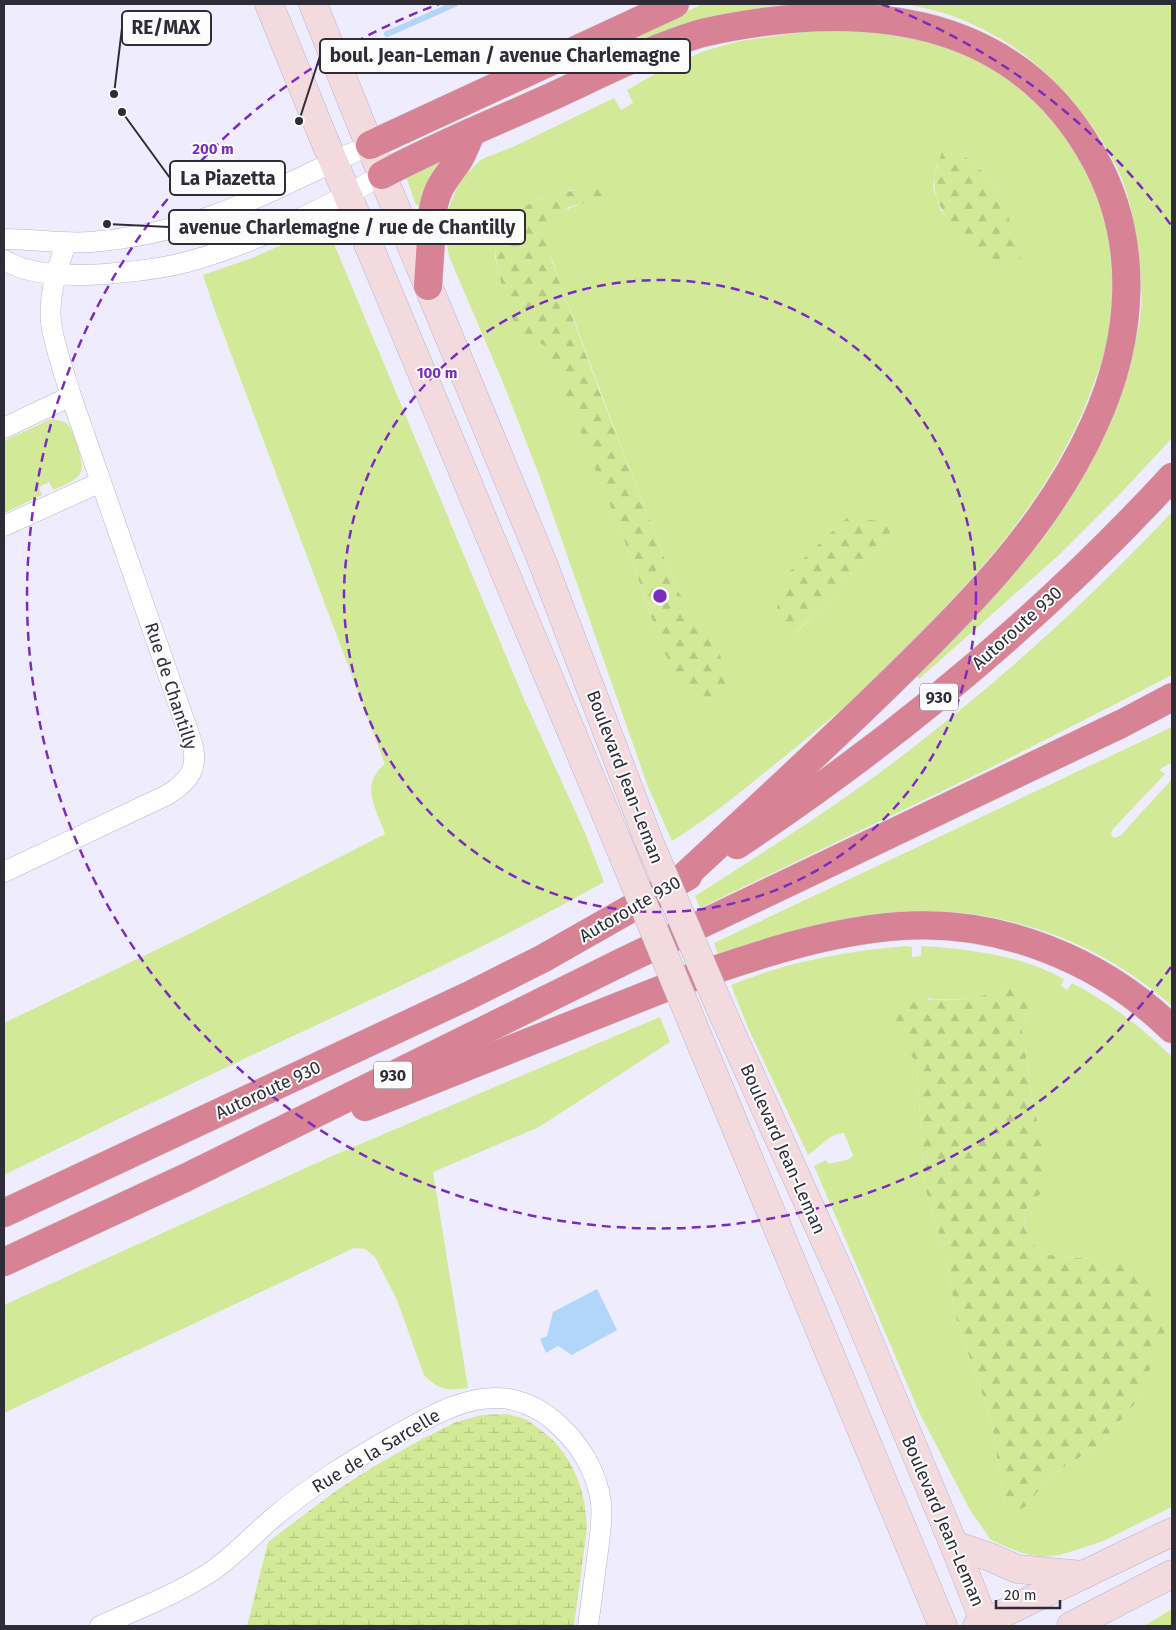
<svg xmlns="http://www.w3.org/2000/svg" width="1176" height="1630" viewBox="0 0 1176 1630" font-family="'Fira Sans',sans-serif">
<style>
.green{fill:#d2e998;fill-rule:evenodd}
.forest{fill:url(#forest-firs)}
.wetland{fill:url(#wetland-marsh)}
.water{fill:#b1d6fa}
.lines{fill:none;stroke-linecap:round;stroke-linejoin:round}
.stream{stroke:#b1d6fa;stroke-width:6}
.street-casing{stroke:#b7b4ce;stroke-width:21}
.secondary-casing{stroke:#b7b4ce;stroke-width:29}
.highway-casing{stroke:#d1d1d3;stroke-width:29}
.street{stroke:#fff;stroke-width:20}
.secondary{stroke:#f3dadf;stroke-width:28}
.highway{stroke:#d78395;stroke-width:28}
.secondary-bridge-casing{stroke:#b7b4ce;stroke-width:29;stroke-linecap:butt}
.secondary-bridge{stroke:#f3dadf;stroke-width:28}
.ring{fill:none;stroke:#7b2cbf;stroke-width:2.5;stroke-dasharray:9 6}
.labels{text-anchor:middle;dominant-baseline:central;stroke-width:4;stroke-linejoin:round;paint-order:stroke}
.shield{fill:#fcfcfc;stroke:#6c6a72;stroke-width:1}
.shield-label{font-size:16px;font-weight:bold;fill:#2e2c37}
.street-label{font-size:18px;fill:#2e2c37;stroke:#fcfcfc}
.centre{fill:#7b2cbf;stroke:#fcfcfc;stroke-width:2.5}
.ring-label{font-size:15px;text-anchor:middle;font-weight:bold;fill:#7b2cbf;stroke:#fcfcfc;stroke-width:4;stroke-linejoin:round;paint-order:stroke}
.leader{fill:none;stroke:#2e2c37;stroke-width:2}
.callout-dot{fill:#2e2c37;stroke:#fcfcfc;stroke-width:2}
.callout{fill:#fcfcfc;stroke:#2e2c37;stroke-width:2}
.callout-label{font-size:19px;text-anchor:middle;font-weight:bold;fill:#2e2c37}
</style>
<defs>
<pattern id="forest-firs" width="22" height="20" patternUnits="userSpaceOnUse" patternTransform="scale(1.25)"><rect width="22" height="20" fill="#d2e998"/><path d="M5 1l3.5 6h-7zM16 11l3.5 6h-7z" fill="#b5c884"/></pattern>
<pattern id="wetland-marsh" width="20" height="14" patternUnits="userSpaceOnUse" patternTransform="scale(1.25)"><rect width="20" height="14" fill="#d2e998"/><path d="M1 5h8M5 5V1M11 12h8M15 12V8" fill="none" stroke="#b5c884"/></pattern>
</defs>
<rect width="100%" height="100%" fill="#efedfd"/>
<g class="green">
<polygon points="703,4 786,4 713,17 674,30 591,67 586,58"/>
<path d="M904 4H1172V438L1119 495 1059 555 919 679 914 673C945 639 976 605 1008 571 1032 544 1058 518 1076 487 1107 436 1131 378 1140 318 1143 299 1141 277 1139 258 1135 227 1130 193 1116 166 1094 122 1059 80 1019 51 1002 38 970 22 950 15 935 10 919 7 904 4Z"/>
<path d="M854 27C889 31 928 36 960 49 967 52 974 57 980 60 1021 84 1052 115 1077 155 1095 184 1106 218 1110 252 1112 274 1115 297 1112 320 1110 340 1102 362 1095 380 1065 468 1008 541 945 607 920 634 895 660 869 685 845 707 820 727 795 748 755 780 716 814 672 841L648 787 538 472 504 385 449 256 445 234 448 210 457 187 467 173 482 159 515 146 614 98 621 110 633 103 627 90 664 69 704 51 740 41 802 32ZM955 149 978 167 1000 193 974 253 940 209 933 187 937 165ZM572 190 591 201C573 206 553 212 549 234 546 252 566 298 573 317 606 409 642 499 677 590L690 610 660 643 631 557 545 345 502 288 495 257 496 236 506 220 520 209 537 200ZM897 526 824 605 788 640Z"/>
<polygon points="449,153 422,204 416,205 406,177"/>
<path d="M327 227 524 699 586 835 604 882C503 939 398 987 293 1036 196 1081 100 1128 4 1175V1023L187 935 385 834C376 808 359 785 385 764L216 314 203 275 252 258 313 231Z"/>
<path d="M51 419C56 420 61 420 66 423 74 429 86 465 80 474 74 482 62 486 53 490L49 482 39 487 42 495 4 513V441Z"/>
<path d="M1172 512V675L988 769 700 908 695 896C772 847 849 798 920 742 1010 672 1094 595 1172 512Z"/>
<path d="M1172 727V762L1159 770 1165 774 1112 830 1111 836 1115 838 1121 835 1172 779V1006C1087 930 970 896 858 917 811 926 765 942 719 957L714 943Z"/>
<path d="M907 946 912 947V957L921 956V946C969 949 1020 955 1064 979L1061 986 1067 990 1072 983C1113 1005 1139 1025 1172 1057V1507L1101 1542 1060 1555 1040 1557 1021 1553 991 1540 970 1510 920 1414 814 1166 826 1160 829 1164 850 1159 853 1155 844 1133C829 1133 820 1148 808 1155L749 1030 731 985C787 962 846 951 907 946ZM1008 988 1029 1010 1022 1030 1033 1104 1044 1147 1040 1194 1025 1210 1024 1228 1034 1245 1049 1255 1100 1260H1123L1164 1331 1138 1400 1099 1445 1048 1477 1028 1505 1004 1502 991 1419 956 1318 947 1261 924 1184 917 1065 928 998C956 1002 981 998 1008 988Z"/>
<path d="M660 1017 670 1042 539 1127 433 1172 468 1388C448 1391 438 1390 424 1375L397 1300 375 1257 365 1249 354 1248 4 1413V1305L332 1156Z"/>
</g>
<g class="forest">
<path d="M944 147 955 149 978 167 1000 193 1013 230 1023 266C1007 264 988 263 975 253 967 248 961 236 955 229 931 197 929 185 944 147Z"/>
<path d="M590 188 613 190 620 194 569 207 555 220 549 235 552 261 599 390 677 590 704 629 719 653 725 669 727 687 721 698 712 704H702L691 696 673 670 660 643 631 557 545 346C539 342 530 340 525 335 512 326 504 298 501 283 498 269 493 252 496 238 496 234 499 231 501 228 520 200 559 192 590 188Z"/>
<polygon points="850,515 897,526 824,605 787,640 777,608 785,576"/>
<path d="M1008 988 1018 989 1028 997 1029 1010 1022 1030 1033 1104 1044 1147 1048 1179 1040 1194 1025 1210 1024 1228 1034 1245 1049 1255 1100 1260H1123L1139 1263 1165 1331 1138 1400 1099 1445 1048 1477 1028 1505 1013 1513 1004 1502 991 1419 956 1318 947 1261 924 1184 917 1065 897 1031 894 1020C899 1014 905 1006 911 1003 927 997 935 1001 950 1000 970 999 989 995 1008 988Z"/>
<polygon points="1172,1609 1172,1626 1144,1626"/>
</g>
<path class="wetland" d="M507 1414C513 1416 520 1417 525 1419 531 1422 536 1427 541 1430 572 1453 586 1490 587 1528L574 1626H247L268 1542 337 1490 373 1467 420 1440 456 1422 482 1415Z"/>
<polygon class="water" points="597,1289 617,1330 572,1355 558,1346 546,1353 540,1339 547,1336 553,1312"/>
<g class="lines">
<polyline class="stream" points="387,34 455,4"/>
<defs>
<g id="street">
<path d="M4 239C33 239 62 244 91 242 128 239 171 230 206 218 263 198 316 169 370 145"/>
<path d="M4 260C10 263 17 267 25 269 54 277 86 276 116 273 140 271 164 268 187 262 256 243 321 210 382 175"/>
<polyline points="4,428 71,396"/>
<polyline points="4,526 101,482"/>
<path d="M4 872 167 795C190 781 200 767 191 740L71 396C64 372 54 346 51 322 48 294 58 268 66 243"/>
<path d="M100 1626C137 1609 178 1594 212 1571 234 1556 254 1534 274 1517 313 1484 356 1458 400 1433 430 1417 462 1397 498 1398 517 1398 539 1408 553 1420 578 1441 597 1470 601 1503 603 1521 599 1541 597 1559 594 1581 591 1604 588 1626"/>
</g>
<g id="secondary">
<polyline points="269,4 321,132 356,215 622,853"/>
<polyline points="313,4 361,124 542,561 648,839"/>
<polyline points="721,1010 847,1289 954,1545 986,1626"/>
<polyline points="694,1027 943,1626"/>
<polyline points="954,1545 990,1557 1017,1569 1083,1575"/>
<polyline points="977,1626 1172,1532"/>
<polyline points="1071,1626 1172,1574"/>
</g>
<g id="highway">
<polyline points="370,145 675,4"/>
<path d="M382 175C437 145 496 122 553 96 601 74 651 48 702 33 851 0 1009 8 1092 154 1141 239 1134 338 1094 425 1049 525 972 603 895 678 824 748 750 815 677 883"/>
<path d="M428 286 433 209C438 185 445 180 458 161 464 152 467 141 472 132"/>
<path d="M737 845C896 739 1043 617 1172 477"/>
<path d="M365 1107 685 980C754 956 827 931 901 926 1000 919 1101 960 1172 1029"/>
<polyline points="4,1213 468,996 542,959 688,876"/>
<polyline points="4,1262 187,1177 624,961 1123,723 1172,697"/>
</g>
</defs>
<use href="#street" class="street-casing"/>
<use href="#secondary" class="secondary-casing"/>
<use href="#highway" class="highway-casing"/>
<use href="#street" class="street"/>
<use href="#secondary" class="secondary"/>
<use href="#highway" class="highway"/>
<defs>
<g id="secondary-bridge">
<polyline points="648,839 721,1010"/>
<polyline points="622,853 694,1027"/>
</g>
</defs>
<use href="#secondary-bridge" class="secondary-bridge-casing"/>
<use href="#secondary-bridge" class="secondary-bridge"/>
</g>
<g class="ring">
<circle cx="660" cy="596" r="316"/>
<path d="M1171 967A632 632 0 1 1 439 4M881 4A632 632 0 0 1 1171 225"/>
</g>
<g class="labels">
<g class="shield">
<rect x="920" y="683.5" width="38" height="27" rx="4"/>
<rect x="374" y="1061.5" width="38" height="27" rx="4"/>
</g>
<g class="shield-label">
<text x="939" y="697">930</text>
<text x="393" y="1075">930</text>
</g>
<g class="street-label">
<text transform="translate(1017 628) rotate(-42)">Autoroute 930</text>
<text transform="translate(171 686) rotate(72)">Rue de Chantilly</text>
<text transform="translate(625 777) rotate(69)">Boulevard Jean-Leman</text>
<text transform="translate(630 909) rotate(-30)">Autoroute 930</text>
<text transform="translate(268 1090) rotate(-25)">Autoroute 930</text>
<text transform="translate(783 1149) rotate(66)">Boulevard Jean-Leman</text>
<text transform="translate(376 1451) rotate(-31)">Rue de la Sarcelle</text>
<text transform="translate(943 1521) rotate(67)">Boulevard Jean-Leman</text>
</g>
</g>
<circle cx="660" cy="596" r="8" class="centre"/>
<g class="ring-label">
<text x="213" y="154">200 m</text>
<text x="437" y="378">100 m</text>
</g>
<path class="leader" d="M114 94L122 28M299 121L320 56M122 112L170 178M107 224L169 227"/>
<g class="callout-dot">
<circle cx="114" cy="94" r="5"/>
<circle cx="299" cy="121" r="5"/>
<circle cx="122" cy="112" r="5"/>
<circle cx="107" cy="224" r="5"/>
</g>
<g class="callout">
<rect x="122" y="11" width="89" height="34" rx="5"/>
<rect x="320" y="39" width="370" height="34" rx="5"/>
<rect x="170" y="161" width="115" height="34" rx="5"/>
<rect x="169" y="210" width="356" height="34" rx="5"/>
</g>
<g class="callout-label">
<text x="166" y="34">RE/MAX</text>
<text x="505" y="62">boul. Jean-Leman / avenue Charlemagne</text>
<text x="228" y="185">La Piazetta</text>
<text x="347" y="234">avenue Charlemagne / rue de Chantilly</text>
</g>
<rect width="1176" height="1630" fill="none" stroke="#2e2c37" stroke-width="10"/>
<path d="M996 1600v8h64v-8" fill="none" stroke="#2e2c37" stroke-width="2.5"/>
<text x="1004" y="1600" font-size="15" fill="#2e2c37" stroke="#fcfcfc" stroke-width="4" paint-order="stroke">20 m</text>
</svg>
